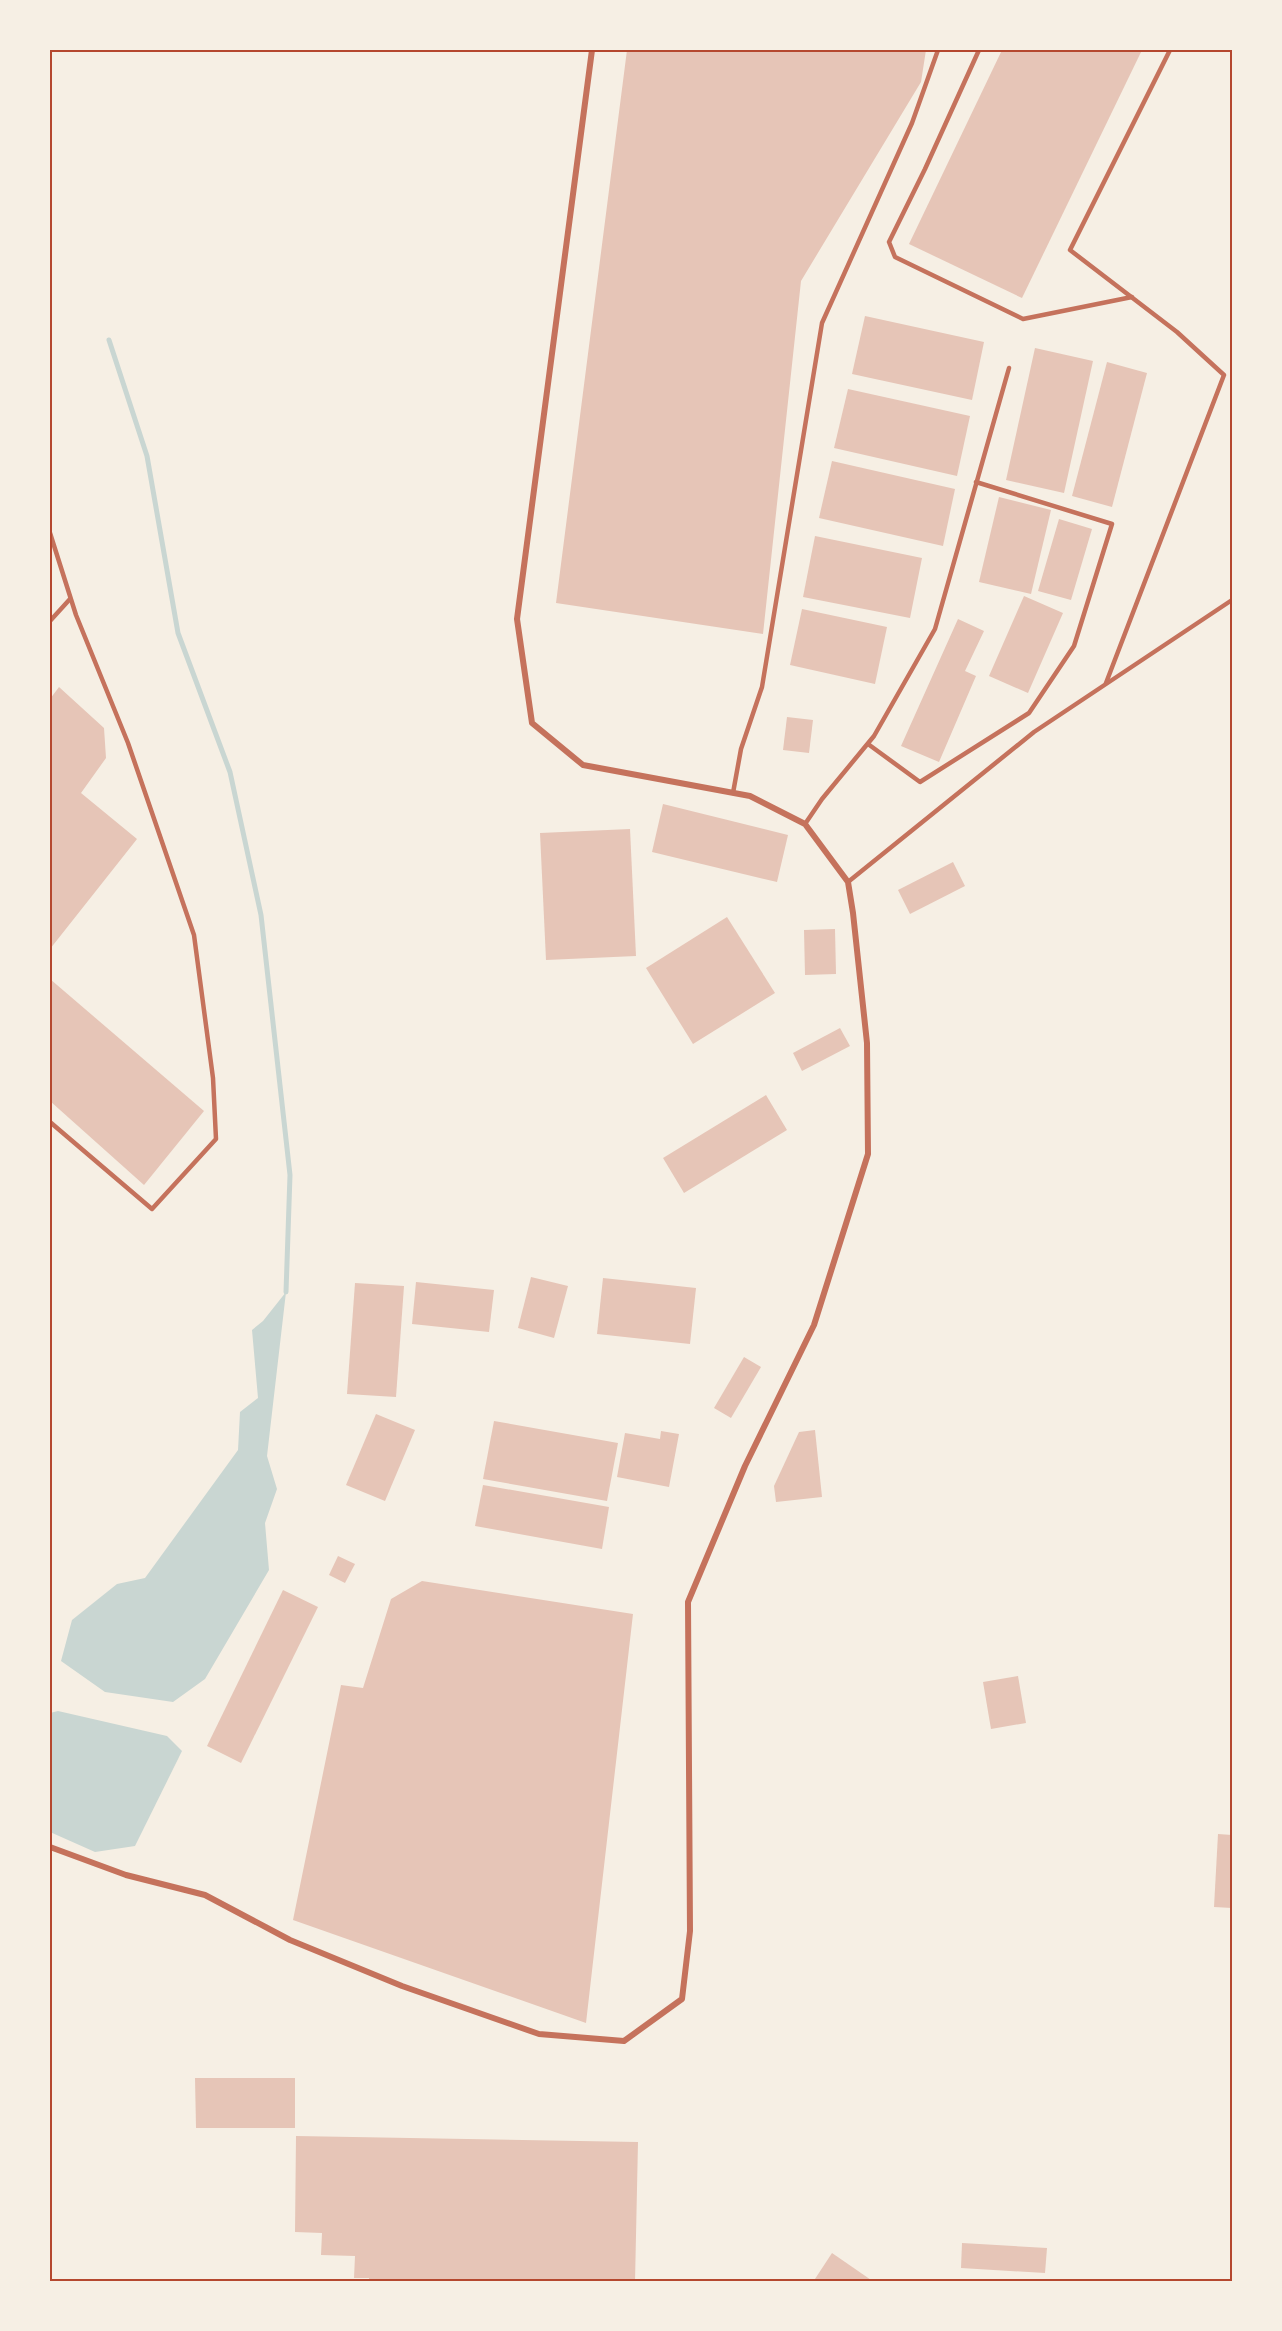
<svg xmlns="http://www.w3.org/2000/svg" width="1282" height="2331" viewBox="0 0 1282 2331" font-family="'Noto Sans',sans-serif">
<style>
.water{fill:#c9d6d2}
.lines{fill:none;stroke-linecap:round;stroke-linejoin:round}
.stream{stroke:#c9d6d2;stroke-width:5}
.building{fill:#e6c5b7}
.service{stroke:#c5725c;stroke-width:4.5}
.minor{stroke:#c5725c;stroke-width:6}
.neatline{fill:none;stroke:#b5482f;stroke-width:2}
</style>
<rect width="100%" height="100%" fill="#f6efe4"/>
<g class="water">
<polygon points="286,1292 267,1456 277,1489 265,1523 269,1570 205,1679 173,1702 105,1692 61,1661 72,1620 117,1584 145,1578 238,1450 240,1412 258,1398 252,1330 263,1321"/>
<polygon points="58,1711 167,1736 182,1751 135,1846 95,1852 50,1832 50,1713"/>
</g>
<g class="lines">
<polyline class="stream" points="109,340 147,456 178,633 230,772 261,915 290,1175 286,1292"/>
</g>
<g class="building">
<polygon points="627,50 926,50 921,82 801,281 763,634 556,603"/>
<polygon points="1002,50 1142,50 1022,298 909,244"/>
<polygon points="865,316 984,342 972,400 852,374"/>
<polygon points="1035,348 1093,361 1064,493 1006,480"/>
<polygon points="1107,362 1147,373 1112,507 1072,496"/>
<polygon points="848,389 970,416 957,476 834,448"/>
<polygon points="832,461 955,489 943,546 819,518"/>
<polygon points="999,497 1051,510 1031,594 979,582"/>
<polygon points="1059,519 1092,529 1071,600 1038,591"/>
<polygon points="815,536 922,558 910,618 803,597"/>
<polygon points="1024,596 1063,613 1028,693 989,676"/>
<polygon points="802,609 887,627 875,684 790,665"/>
<polygon points="958,619 984,631 965,671 976,676 939,762 901,746"/>
<polygon points="59,687 104,728 106,758 81,793 137,839 50,949 50,699"/>
<polygon points="787,717 813,720 809,753 783,750"/>
<polygon points="663,804 788,835 777,882 652,852"/>
<polygon points="630,829 636,956 546,960 540,833"/>
<polygon points="953,862 965,886 910,914 898,890"/>
<polygon points="727,917 775,993 693,1044 646,968"/>
<polygon points="835,929 836,974 805,975 804,930"/>
<polygon points="50,979 204,1111 144,1185 50,1101"/>
<polygon points="840,1028 850,1046 802,1071 793,1053"/>
<polygon points="766,1095 787,1130 684,1193 663,1158"/>
<polygon points="531,1277 568,1286 554,1338 518,1328"/>
<polygon points="603,1278 696,1288 690,1344 597,1334"/>
<polygon points="416,1282 494,1290 489,1332 412,1324"/>
<polygon points="355,1283 404,1286 396,1397 347,1394"/>
<polygon points="744,1357 761,1367 731,1418 714,1408"/>
<polygon points="376,1414 415,1430 385,1501 346,1485"/>
<polygon points="494,1421 618,1443 607,1501 483,1479"/>
<polygon points="815,1430 822,1497 776,1502 774,1486 799,1432"/>
<polygon points="661,1431 679,1434 669,1487 617,1477 625,1433 660,1439"/>
<polygon points="483,1485 609,1507 602,1549 475,1526"/>
<polygon points="338,1556 355,1564 345,1583 329,1575"/>
<polygon points="422,1581 633,1614 586,2023 293,1920 341,1685 363,1688 391,1599"/>
<polygon points="283,1590 318,1607 241,1763 207,1746"/>
<polygon points="1018,1676 1026,1723 991,1729 983,1682"/>
<polygon points="1218,1834 1232,1835 1232,1908 1214,1907"/>
<polygon points="195,2078 295,2078 295,2128 196,2128"/>
<polygon points="296,2136 638,2142 635,2282 369,2282 369,2278 354,2278 355,2256 321,2255 322,2233 295,2232"/>
<polygon points="962,2243 1047,2248 1045,2273 961,2268"/>
<polygon points="832,2253 874,2282 813,2282"/>
</g>
<g class="lines">
<g class="service">
<polyline points="979,50 925,169 889,242 895,257 1023,319 1132,297"/>
<polyline points="50,533 76,615 128,743 194,935 213,1078 216,1139 152,1209 50,1122"/>
<polyline points="50,621 70,599"/>
<polyline points="1106,683 1224,375 1177,332 1070,250 1170,50"/>
<polyline points="868,744 920,782 1029,713 1074,646 1112,524 976,482"/>
<polyline points="733,793 741,749 762,687 822,323 912,123 938,50"/>
<polyline points="805,824 822,799 874,736 935,629 1009,368"/>
<polyline points="848,882 1034,732 1232,600"/>
</g>
<polyline class="minor" points="50,1847 126,1875 205,1895 290,1940 402,1986 539,2034 624,2041 682,1999 690,1931 688,1602 745,1466 814,1325 868,1154 867,1043 853,913 848,882 805,824 750,796 583,765 532,723 517,619 592,50"/>
</g>
<rect width="1282" height="2331" fill="none" stroke="#f6efe4" stroke-width="102"/>
<rect x="51" y="51" width="1180" height="2229" class="neatline"/>
</svg>
